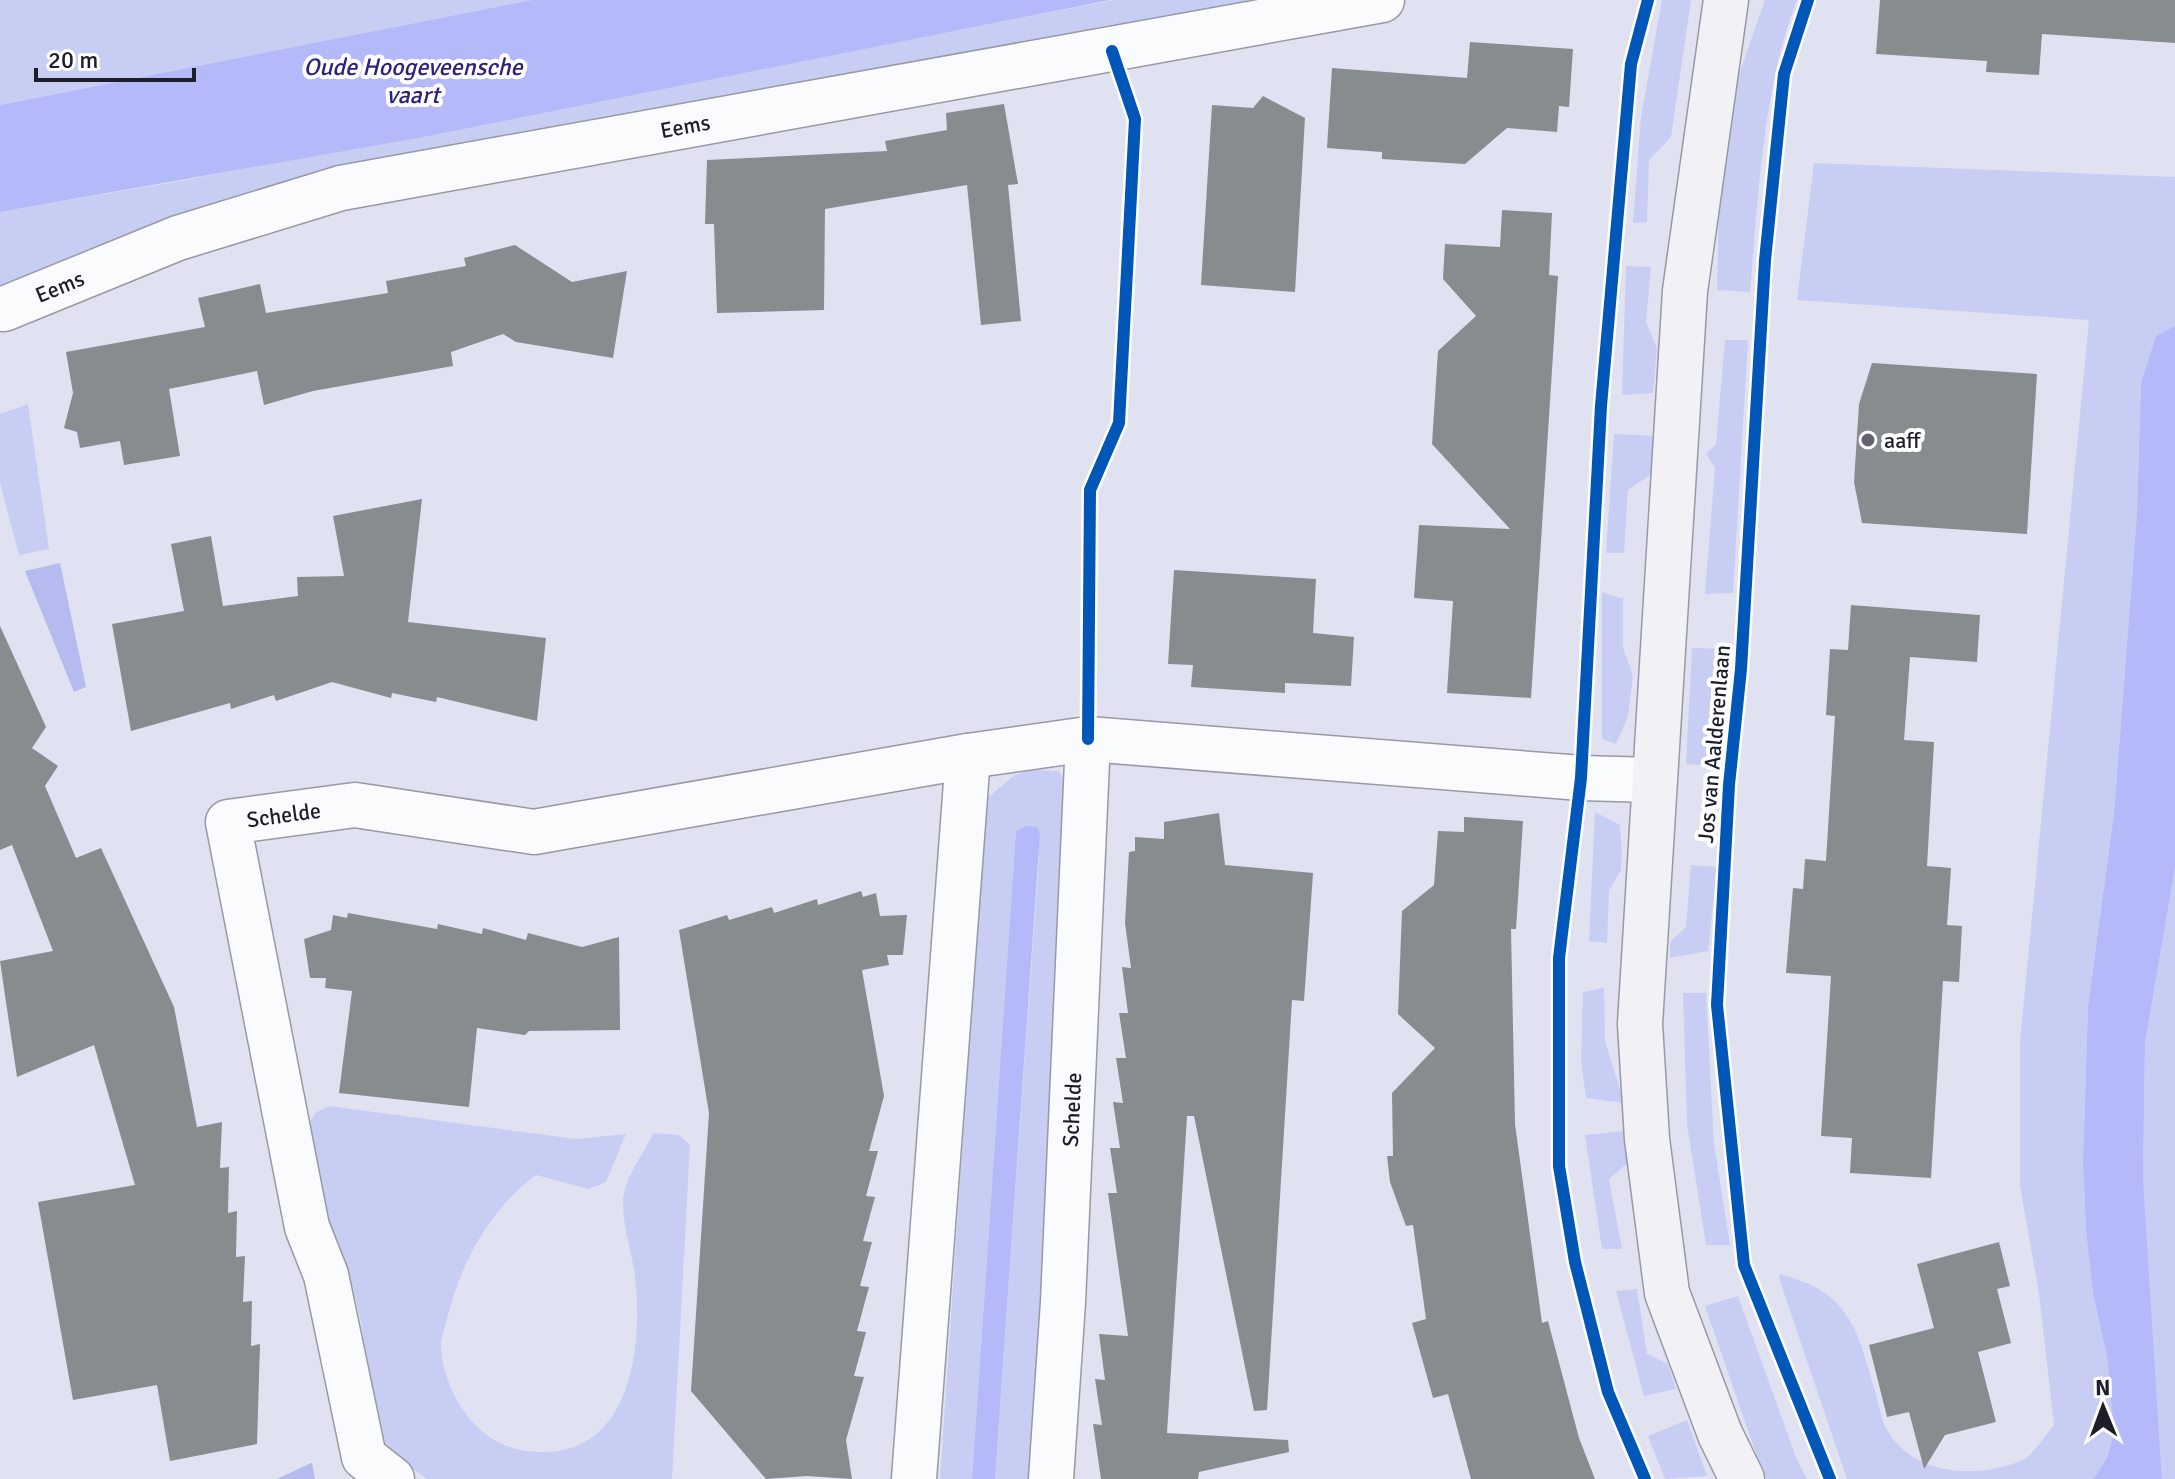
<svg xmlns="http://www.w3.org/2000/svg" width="2175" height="1479" viewBox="0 0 2175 1479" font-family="Signika,sans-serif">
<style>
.green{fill:#c8cdf4}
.forest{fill:#b6bbef}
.water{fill:#b4baf9}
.building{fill:#878c8f}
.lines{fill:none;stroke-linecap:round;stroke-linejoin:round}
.street-casing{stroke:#9899a5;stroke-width:47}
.secondary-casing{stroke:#9899a5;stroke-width:47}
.street{stroke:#fafbfd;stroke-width:44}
.secondary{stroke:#f2f2f6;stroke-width:44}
.cycleway-casing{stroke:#fff;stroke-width:17}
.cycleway{stroke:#0057b8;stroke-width:12}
.poi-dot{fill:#61636f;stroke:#fff;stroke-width:3}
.labels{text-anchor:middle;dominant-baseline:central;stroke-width:8;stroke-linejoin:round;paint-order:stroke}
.street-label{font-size:22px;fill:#1d1e29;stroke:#fff}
.poi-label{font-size:22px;fill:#1d1e29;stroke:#fff;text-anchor:start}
.water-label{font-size:24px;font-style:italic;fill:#2b227f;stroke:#fff}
</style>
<rect width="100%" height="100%" fill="#e0e2f1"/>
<g class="green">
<polygon points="0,0 532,0 0,105"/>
<polygon points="1114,0 1293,0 164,221 0,292 0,212 180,181"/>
<polygon points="1662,0 1691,0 1671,137 1649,160 1647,222 1633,223 1641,117"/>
<path d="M1765 0H1797C1763 85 1758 201 1750 292L1717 290 1720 155 1741 69Z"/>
<path d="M1814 163 2175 177V326L2156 337 2141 383 2137 513 2114 813 2088 1006 2083 1162 2086 1231 2093 1293 2107 1357 2114 1433 2107 1458 2093 1479H1847L1780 1281 1779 1274C1847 1291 1856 1324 1874 1387 1878 1399 1880 1416 1886 1428 1912 1476 1975 1479 2021 1461 2033 1456 2045 1435 2054 1425L2039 1294 2020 1186V1042L2089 320 1797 300Z"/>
<polygon points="1626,266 1651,267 1646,322 1657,348 1653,393 1622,395"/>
<polygon points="1725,340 1748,340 1733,593 1705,594 1715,467 1706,454 1716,444"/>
<polygon points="28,404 49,549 19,555 0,483 0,414"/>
<polygon points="1614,434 1658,436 1656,471 1628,490 1624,553 1606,553"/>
<polygon points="1602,592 1623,599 1623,648 1633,675 1628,716 1616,744 1602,739"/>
<polygon points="1692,648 1731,649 1720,766 1686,764"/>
<polygon points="1031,770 1059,771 1072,796 1034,1479 995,1479 1039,857 1025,826 1016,832 972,1479 940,1479 986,799 1015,775"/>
<polygon points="1595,812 1620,825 1622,854 1621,870 1609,890 1607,943 1589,941"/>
<polygon points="1691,865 1717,867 1708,951 1670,958 1670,942 1686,927"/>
<polygon points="2175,868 2175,1479 2162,1479 2143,1178 2145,1043"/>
<polygon points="1604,988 1605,1041 1624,1103 1586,1098 1581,1060 1583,992"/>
<polygon points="1683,993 1706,993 1714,1144 1730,1245 1706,1245 1687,1124"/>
<path d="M329 1106 576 1139 626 1134 606 1182 588 1189 536 1175C490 1209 462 1261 448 1315 446 1324 441 1336 441 1345 441 1364 449 1386 458 1402 478 1435 502 1451 541 1452 632 1454 643 1345 635 1276 632 1253 623 1228 623 1204 623 1177 643 1157 653 1133L679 1135 690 1145 672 1479H427L400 1460 387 1447 372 1409 361 1322 350 1277 325 1216 306 1129 315 1113Z"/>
<polygon points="1624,1131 1630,1161 1609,1179 1622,1249 1602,1249 1585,1135"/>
<polygon points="1637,1289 1647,1354 1668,1364 1676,1389 1644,1396 1616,1291"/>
<polygon points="1738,1296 1797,1460 1807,1479 1767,1479 1760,1465 1705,1306"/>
<polygon points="1687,1420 1707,1476 1665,1479 1648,1436"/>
</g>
<g class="forest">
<polygon points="60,563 86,687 74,692 25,571"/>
<polygon points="312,1463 315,1479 277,1479 311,1463"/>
</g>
<g class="water">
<polygon points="532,0 1110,0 423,137 0,212 0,105"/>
<polygon points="2175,326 2175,868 2145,1043 2143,1178 2162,1479 2093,1479 2107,1458 2114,1433 2107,1357 2093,1293 2086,1231 2083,1162 2088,1006 2114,813 2137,513 2141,383 2156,336"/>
<polygon points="1025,826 1037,827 1040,833 995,1479 972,1479 1016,831"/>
</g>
<g class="building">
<polygon points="1880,0 2175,0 2175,43 2042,34 2039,75 1986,72 1987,61 1876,54"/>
<polygon points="1470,42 1573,49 1569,107 1559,106 1557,132 1507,128 1465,164 1382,159 1382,152 1327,148 1332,68 1467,78"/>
<polygon points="1263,96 1305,118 1295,292 1201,285 1212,105 1253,108"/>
<polygon points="1004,104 1018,184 1008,185 1021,321 981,325 967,185 825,209 824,310 717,313 714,224 705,224 707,160 887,151 885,141 947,130 946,113"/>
<polygon points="1502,210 1552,213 1549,275 1558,276 1531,698 1447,693 1453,601 1414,598 1419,525 1510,529 1432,444 1438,351 1476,316 1443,279 1445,244 1500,247"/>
<polygon points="515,245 572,282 627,271 613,358 516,342 503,334 451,352 453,366 313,391 264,405 257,371 169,389 180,456 124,465 120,441 80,448 77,432 64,428 73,393 66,352 205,327 198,298 260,284 266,313 388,293 386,281 466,266 464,258"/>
<polygon points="1872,363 2037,374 2027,534 1862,523 1854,482 1859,404"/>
<polygon points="422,499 408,622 546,638 537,721 437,697 436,702 392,693 391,698 332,682 276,701 274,695 231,709 230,703 131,731 112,624 184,611 171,544 211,536 223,606 298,596 297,577 344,576 333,516"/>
<polygon points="1174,570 1316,579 1313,633 1354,637 1351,686 1285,683 1285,693 1191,687 1193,665 1168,664"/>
<polygon points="1851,605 1980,615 1977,662 1910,657 1904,740 1934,742 1927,866 1951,868 1947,925 1962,926 1959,982 1943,981 1931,1178 1850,1173 1852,1138 1821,1136 1831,976 1786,973 1793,888 1803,889 1805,859 1826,861 1835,716 1826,715 1830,649 1848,650"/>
<polygon points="0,626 46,727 32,748 58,766 45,786 76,858 101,848 174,1007 197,1127 222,1122 220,1168 229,1167 228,1213 237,1211 236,1257 245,1256 243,1302 252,1301 251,1346 260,1344 257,1444 170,1461 157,1385 73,1400 38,1202 135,1185 94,1045 17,1077 0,961 53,951 12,845 0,850"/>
<polygon points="1219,813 1225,865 1313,873 1304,1001 1292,1000 1267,1410 1254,1411 1194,1116 1187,1116 1167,1433 1288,1440 1289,1452 1199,1472 1198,1479 1101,1479 1093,1424 1102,1425 1095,1379 1105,1380 1099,1334 1128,1336 1108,1193 1117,1193 1110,1148 1120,1148 1113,1102 1123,1103 1116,1058 1126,1058 1119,1013 1128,1013 1122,967 1131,968 1125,923 1129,852 1135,851 1135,837 1164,839 1164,822"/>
<polygon points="1464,817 1523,821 1516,929 1511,929 1515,1124 1542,1323 1548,1321 1579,1438 1595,1479 1471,1479 1448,1394 1433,1398 1412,1323 1426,1319 1413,1225 1406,1226 1390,1182 1387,1156 1393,1156 1392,1093 1435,1048 1398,1014 1402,911 1434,885 1438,831 1464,832"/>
<polygon points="861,891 863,897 876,893 880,916 907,915 903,955 887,955 889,965 862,970 884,1096 869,1151 878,1151 866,1196 875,1197 863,1241 872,1242 860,1286 869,1287 857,1331 866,1332 854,1376 864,1377 846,1440 852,1479 807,1476 766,1479 691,1391 709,1113 679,930 727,915 729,920 772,907 774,913 817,899 818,905"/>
<polygon points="348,913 437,929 438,924 482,934 483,928 526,940 528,933 582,947 619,937 620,1030 529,1031 525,1035 477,1028 469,1107 339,1093 352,991 325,988 326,978 310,978 304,939 331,930 333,915 347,918"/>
<polygon points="1999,1242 2010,1286 1997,1289 2011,1343 1978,1352 1996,1422 1945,1435 1924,1469 1909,1412 1887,1417 1869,1345 1934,1328 1917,1264"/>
</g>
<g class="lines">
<defs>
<g id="street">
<path id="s1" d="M4 309 178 238 341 188 1382 0"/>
<path id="s2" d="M392 1479 364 1457 326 1275 307 1227 228 822 355 805 534 832 968 756 1088 739 1581 778 1653 780"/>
<polyline points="914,1479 968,756"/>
<path id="s3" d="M1051 1479 1063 1302 1088 739"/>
</g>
<polyline id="secondary" points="1726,0 1685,291 1640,1024 1647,1139 1667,1293 1720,1434 1742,1479"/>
</defs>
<use href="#street" class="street-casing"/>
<use href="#secondary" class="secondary-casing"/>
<use href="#street" class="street"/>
<use href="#secondary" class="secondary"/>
<defs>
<g id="cycleway">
<polyline points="1808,0 1784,74 1765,260 1741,669 1729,785 1717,1005 1744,1265 1830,1479"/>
<polyline points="1088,739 1090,490 1119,423 1135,119 1112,51"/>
<polyline points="1645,1479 1608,1392 1575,1262 1559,1166 1559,958 1581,778 1601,406 1631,64 1648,0"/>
</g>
</defs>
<use href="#cycleway" class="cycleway-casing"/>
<use href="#cycleway" class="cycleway"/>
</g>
<circle class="poi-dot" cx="1868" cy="440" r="8"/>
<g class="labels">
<g class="street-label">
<text stroke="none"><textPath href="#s1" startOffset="708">Eems</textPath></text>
<text stroke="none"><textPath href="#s1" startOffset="60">Eems</textPath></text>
<text transform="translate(1714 744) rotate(-85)">Jos van Aalderenlaan</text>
<text stroke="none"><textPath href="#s2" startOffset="742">Schelde</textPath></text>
<text stroke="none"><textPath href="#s3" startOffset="370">Schelde</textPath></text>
</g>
<g class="poi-label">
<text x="1884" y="440">aaff</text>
</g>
<g class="water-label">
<text x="413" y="67">Oude Hoogeveensche<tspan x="413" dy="28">vaart</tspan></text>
</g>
</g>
<g transform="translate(2103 1407) rotate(359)" stroke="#ffffff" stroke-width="6" paint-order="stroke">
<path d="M0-6L14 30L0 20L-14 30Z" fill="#1d1e29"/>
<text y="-12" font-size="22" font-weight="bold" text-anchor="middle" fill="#1d1e29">N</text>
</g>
<path d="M36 68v12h158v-12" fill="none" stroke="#1d1e29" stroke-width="4"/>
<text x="48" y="68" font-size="24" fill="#1d1e29" stroke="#ffffff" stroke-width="6" paint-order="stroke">20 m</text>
</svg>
